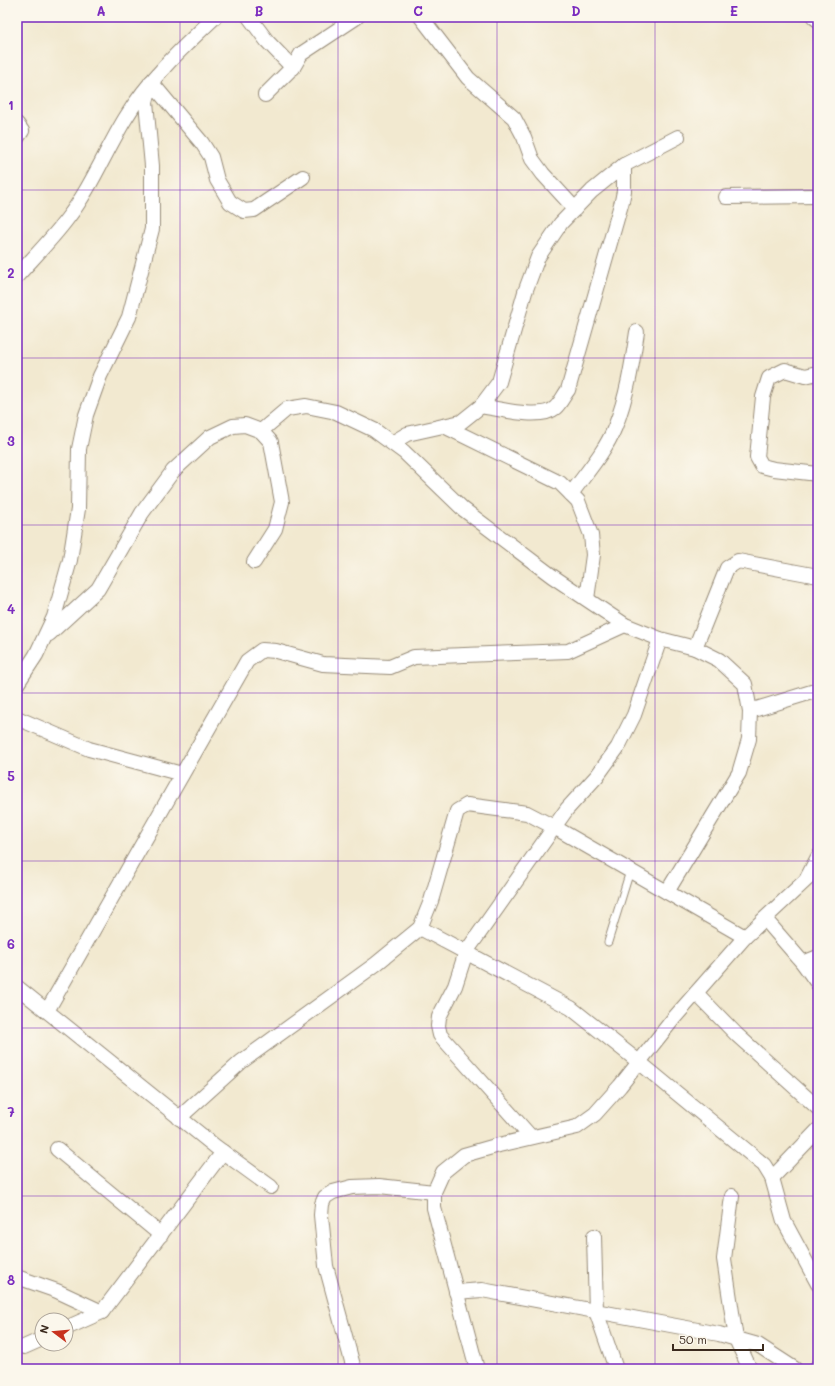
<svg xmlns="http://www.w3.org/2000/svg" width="835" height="1386" viewBox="0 0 835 1386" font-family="Mali,sans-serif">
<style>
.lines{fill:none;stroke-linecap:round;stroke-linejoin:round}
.lane-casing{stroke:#968a77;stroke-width:9}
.street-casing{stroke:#968a77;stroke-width:16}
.lane{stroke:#fff;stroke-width:7}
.street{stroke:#fff;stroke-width:14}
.grid{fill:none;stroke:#7b2cbf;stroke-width:1;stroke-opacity:0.55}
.neatline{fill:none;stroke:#7b2cbf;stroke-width:1.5}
.grid-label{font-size:13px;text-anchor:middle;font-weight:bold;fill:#7b2cbf}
</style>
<rect width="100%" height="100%" fill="#fbf7ec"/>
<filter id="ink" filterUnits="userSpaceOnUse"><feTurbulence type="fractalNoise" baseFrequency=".025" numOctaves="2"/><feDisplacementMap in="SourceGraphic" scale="8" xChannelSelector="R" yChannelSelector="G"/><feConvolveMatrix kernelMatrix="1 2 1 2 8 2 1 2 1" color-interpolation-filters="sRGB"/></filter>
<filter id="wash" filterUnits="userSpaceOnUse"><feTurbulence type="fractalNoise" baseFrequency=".012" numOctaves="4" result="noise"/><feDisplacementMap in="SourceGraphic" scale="16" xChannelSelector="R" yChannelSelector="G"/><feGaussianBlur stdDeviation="0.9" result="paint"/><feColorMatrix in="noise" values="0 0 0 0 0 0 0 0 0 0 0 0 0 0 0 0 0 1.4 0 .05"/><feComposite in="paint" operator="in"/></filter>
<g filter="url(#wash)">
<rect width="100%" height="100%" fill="#f2e9d0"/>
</g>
<g filter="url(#ink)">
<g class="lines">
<defs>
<polyline id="lane" points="608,942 630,871"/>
<g id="street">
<polyline points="249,17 267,41 293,68"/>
<polyline points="421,17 468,78 514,118 524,137 532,159 543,174 575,209"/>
<polyline points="814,17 818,20"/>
<polyline points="151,82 202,143 211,157 217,180 230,202 244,211 254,210 303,177"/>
<polyline points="265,95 294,66 301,54 357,17"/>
<polyline points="17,124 22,131 17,138"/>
<polyline points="726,197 818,196"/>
<path d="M17 276C34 257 52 239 67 219 91 188 105 152 125 119 148 80 182 48 215 17"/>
<polyline points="818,373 805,376 785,370 769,378 763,397 757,457 762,466 774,469 818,474"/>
<path d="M481 406C499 409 541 420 555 408 560 404 564 395 568 390L622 201 624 191V165"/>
<polyline points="444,426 560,483 578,501 591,535 593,555 587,599"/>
<polyline points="261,431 287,409 306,406 336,412 374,430 404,452 463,509 552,576 625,625 660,639 695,648 719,660 745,684 750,711 749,739 739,773 667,892"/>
<polyline points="392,443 407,434 461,422 481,406 499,382 525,292 538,257 561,223 592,191 624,165 678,137"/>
<path d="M571 494C586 473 605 452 615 427 627 397 632 365 637 332"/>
<polyline points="49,634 98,589 142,513 173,471 210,437 233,426 245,425 261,431 271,442 282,502 275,529 254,562"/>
<polyline points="695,648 727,568 738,561 818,576"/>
<polyline points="17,684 36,655 54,617 70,560 78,509 79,449 86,415 100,376 129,317 152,229 152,166 146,102 151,82"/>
<polyline points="750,711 818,690"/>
<polyline points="17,718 89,749 182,774"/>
<polyline points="765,919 803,963 818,984"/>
<polyline points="420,928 571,1008 639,1062 764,1165 772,1178 784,1221 818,1284"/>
<polyline points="803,963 818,957"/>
<polyline points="17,987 216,1147 271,1187"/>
<polyline points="696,993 737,1035 818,1108"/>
<polyline points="47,1011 247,661 262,650 276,651 323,664 390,667 414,657 568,651 625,625"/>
<polyline points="179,1118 241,1062 376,964 420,928 431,901 457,811 467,805 527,813 554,827 745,937"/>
<polyline points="531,1137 440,1035 438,1026 439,1017 455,986 466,952 567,809 597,776 618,747 634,715 660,639"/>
<polyline points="57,1149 161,1235"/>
<polyline points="772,1178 818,1130"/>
<polyline points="732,1196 724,1259 736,1339 750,1369"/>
<polyline points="594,1236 596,1311 616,1369"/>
<polyline points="17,1277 57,1291 102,1312"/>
<polyline points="456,1292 482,1290 719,1334 758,1345 795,1369"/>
<polyline points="66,1328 102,1312 223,1152"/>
<polyline points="24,1347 42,1339"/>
<polyline points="354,1369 326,1266 321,1215 322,1204 325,1197 333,1192 352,1187 379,1186 434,1192"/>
<polyline points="477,1369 434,1208 434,1192 443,1172 464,1155 499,1145 577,1127 595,1114 620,1086 674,1018 745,937 806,880 818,857"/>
<polyline points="817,1369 818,1365"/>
</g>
</defs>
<use href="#lane" class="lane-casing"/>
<use href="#street" class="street-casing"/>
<use href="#lane" class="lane"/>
<use href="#street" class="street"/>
</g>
</g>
<path class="grid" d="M180 17V1369M338 17V1369M497 17V1369M655 17V1369M17 190H818M17 358H818M17 525H818M17 693H818M17 861H818M17 1028H818M17 1196H818"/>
<rect width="835" height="1386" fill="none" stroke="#fbf7ec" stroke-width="44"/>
<g transform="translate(54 1332) rotate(286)"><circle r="19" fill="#fbf7ec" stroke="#aea59a"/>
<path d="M0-3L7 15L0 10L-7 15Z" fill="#c8321e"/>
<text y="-6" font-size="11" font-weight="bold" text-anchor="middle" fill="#3b2a1e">N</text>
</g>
<path d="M673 1344v6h90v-6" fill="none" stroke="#3b2a1e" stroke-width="2"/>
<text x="679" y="1344" font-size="12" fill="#3b2a1e" stroke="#fbf7ec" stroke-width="3" paint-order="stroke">50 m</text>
<rect x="22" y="22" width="791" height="1342" class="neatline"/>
<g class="grid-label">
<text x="101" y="16">A</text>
<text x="259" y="16">B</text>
<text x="418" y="16">C</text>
<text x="576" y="16">D</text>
<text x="734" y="16">E</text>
<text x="11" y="110">1</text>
<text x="11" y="278">2</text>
<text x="11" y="446">3</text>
<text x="11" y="614">4</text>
<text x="11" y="781">5</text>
<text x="11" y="949">6</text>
<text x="11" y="1117">7</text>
<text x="11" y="1285">8</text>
</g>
</svg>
